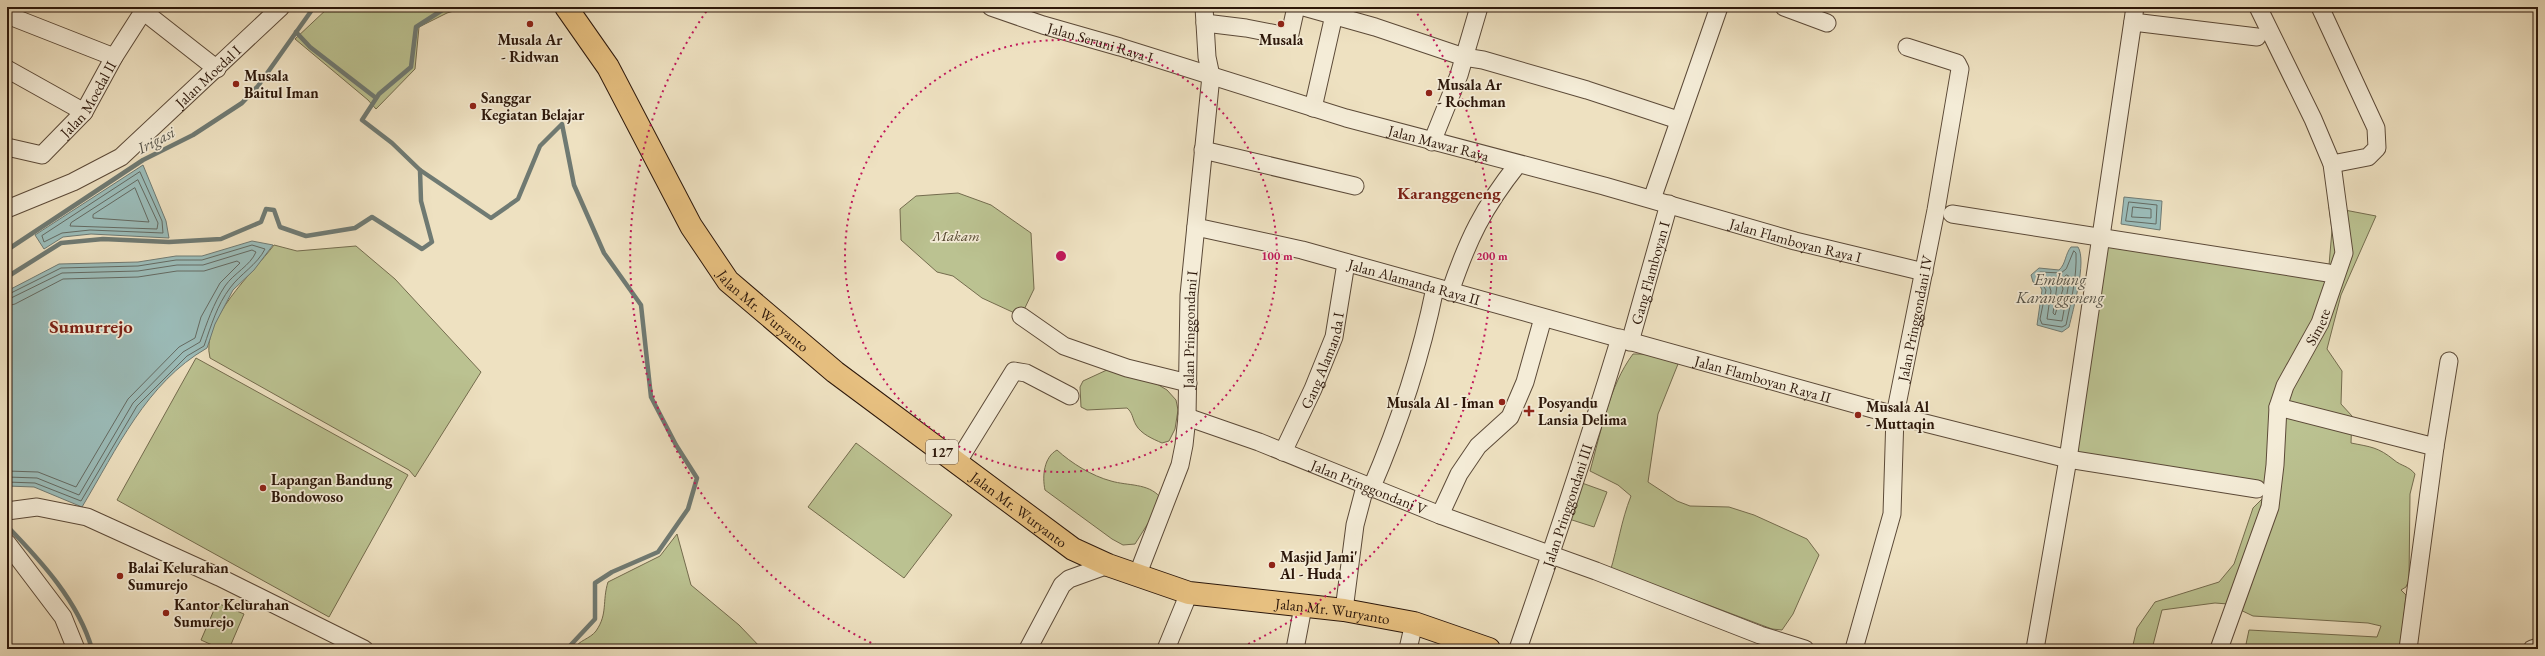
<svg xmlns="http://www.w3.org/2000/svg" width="2545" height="656" viewBox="0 0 2545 656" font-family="'EB Garamond',serif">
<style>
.green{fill:#bbc291;stroke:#746c4e}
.water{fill:#9bbcb9;stroke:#6f7a73}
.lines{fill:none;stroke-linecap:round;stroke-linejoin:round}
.shore{stroke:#646a62;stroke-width:1}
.stream{stroke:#6f7a73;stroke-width:4.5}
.minor-casing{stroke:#5c4a38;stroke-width:19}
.primary-casing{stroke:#2c170a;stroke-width:24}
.minor{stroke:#f4ecd7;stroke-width:17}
.primary{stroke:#e7c080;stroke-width:22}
.ring{fill:none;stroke:#c2185b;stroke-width:2;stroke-dasharray:2 4}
.poi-dot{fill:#8f2418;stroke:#f4ecd7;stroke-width:1.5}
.labels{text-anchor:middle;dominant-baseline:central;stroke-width:3.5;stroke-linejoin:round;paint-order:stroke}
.shield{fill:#f4ecd7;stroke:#685748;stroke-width:1}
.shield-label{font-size:14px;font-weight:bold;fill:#2c170a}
.poi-label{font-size:15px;font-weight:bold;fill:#2c170a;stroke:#f4ecd7;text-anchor:start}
.street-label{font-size:15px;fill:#2c170a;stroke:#f4ecd7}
.park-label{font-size:15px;font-style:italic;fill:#574a32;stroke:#f4ecd7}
.water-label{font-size:16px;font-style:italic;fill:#535147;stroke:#f4ecd7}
.quarter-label{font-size:17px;font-weight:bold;fill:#7a1f14;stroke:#f4ecd7}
.district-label{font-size:19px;font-weight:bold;fill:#7a1f14;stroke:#f4ecd7}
.centre{fill:#c2185b;stroke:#f4ecd7;stroke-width:2}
.ring-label{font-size:12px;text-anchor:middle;font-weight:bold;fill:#c2185b;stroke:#f4ecd7;stroke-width:3.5;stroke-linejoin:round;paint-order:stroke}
</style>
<rect width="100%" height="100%" fill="#eee1c1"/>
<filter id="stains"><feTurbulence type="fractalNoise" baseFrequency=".005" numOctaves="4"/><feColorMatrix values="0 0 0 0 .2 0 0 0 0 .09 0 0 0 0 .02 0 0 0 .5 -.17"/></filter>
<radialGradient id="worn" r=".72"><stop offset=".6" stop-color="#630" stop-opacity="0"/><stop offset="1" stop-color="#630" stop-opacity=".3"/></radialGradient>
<g class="green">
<polygon points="329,7 467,7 447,13 419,27 415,69 376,109 368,100 295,39"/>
<polygon points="958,193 991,205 1031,233 1034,289 1021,316 982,298 953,276 937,272 901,240 900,209 916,196"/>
<path d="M2329 207 2376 216 2341 295 2327 349 2342 371 2341 404 2352 416 2351 443C2371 447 2378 447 2394 460 2401 466 2409 466 2415 474L2410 494 2409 580 2406 587 2401 590 2406 595 2401 648 2390 645 2388 649H2245L2249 630 2377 637 2381 626 2368 623 2253 616 2228 604 2215 603 2162 610 2152 649H2132L2137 628 2155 602 2219 582 2234 564 2253 508 2263 498 2268 486 2075 455 2103 242 2328 277 2332 230Z"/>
<path d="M274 245 297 251 356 246 395 279 481 372 415 477 409 470 210 358C200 320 253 273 274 245Z"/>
<path d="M1633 354H1654L1678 364 1658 414 1648 482 1677 501 1690 506 1729 507 1754 515 1807 539 1819 555 1793 614 1782 630 1772 629 1703 603 1610 572C1618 546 1621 521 1631 496L1618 485 1590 471C1601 432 1609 386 1633 354Z"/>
<polygon points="196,358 408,475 329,617 117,500"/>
<path d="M1122 363 1167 390 1176 400 1178 410 1175 429 1169 441 1162 443C1153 439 1141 434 1136 425 1132 418 1133 413 1127 408L1087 410 1081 407 1080 387 1083 381Z"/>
<polygon points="856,443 952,515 904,578 808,507"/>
<path d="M1057 450C1071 463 1092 476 1111 481 1128 486 1148 483 1160 497L1157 509 1135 544 1123 545 1112 539 1045 490C1042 476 1044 457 1057 450Z"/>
<polygon points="1582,483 1607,492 1594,527 1569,519"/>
<path d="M677 534 691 585 739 625 762 649H574C579 640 590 639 596 631 608 614 602 601 608 582L660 556Z"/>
<polygon points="217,603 244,614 229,649 221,649 201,640"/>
</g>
<g class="water">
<polygon points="143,165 166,221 169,238 91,234 63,237 44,249 35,235"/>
<polygon points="2124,197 2162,201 2160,230 2121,224"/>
<path d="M252 241 273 245 254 270 233 290 215 324 207 348C146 383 117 449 82 507L34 487 7 486V291L59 264 138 262 176 256H202Z"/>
<path d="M2071 247H2078C2087 261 2073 310 2069 327L2062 332 2037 325 2042 290 2039 284 2033 282 2031 275 2039 268 2059 270C2066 264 2065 254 2071 247Z"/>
</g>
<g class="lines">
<g class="shore">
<polygon points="140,172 162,221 163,233 90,230 62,233 44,242 42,236"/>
<polygon points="138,180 158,223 157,229 70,226 71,223"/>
<polygon points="135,188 149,222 93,218 93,215"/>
<polygon points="2129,202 2157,205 2156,224 2126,221"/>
<polygon points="2133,207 2151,209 2151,218 2132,217"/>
<path d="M2074 251 2076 253C2077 277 2071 301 2066 325L2062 327 2042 324 2040 319 2046 290 2036 275 2040 272 2061 273 2066 269Z"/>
<polygon points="2067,275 2070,277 2062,321 2047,319 2051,291 2047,279 2061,279"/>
<polygon points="2059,285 2062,285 2063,289 2055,315 2053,313 2057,286"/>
<path d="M7 295 61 268 138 266 176 260H202L252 245 265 249C257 265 240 274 230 288 217 305 211 326 204 346L187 356 137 406 81 501 35 483 7 482"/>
<path d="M7 300 62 273 138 271 177 265H203L252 250 256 252C250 266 234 273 225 286 213 304 207 323 200 342L183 352 133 403 79 495 37 478 7 477"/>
<polyline points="7,306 15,304 63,279 138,277 177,271 204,271 237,261 240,263 220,283 201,317 195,338 179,347 128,399 76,487 38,472 7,471"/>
</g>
<g class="stream">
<polyline points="296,32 310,47 376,98"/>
<polyline points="420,170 491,218 518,199 540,146 562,124 574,185 604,253 641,305 651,397 676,445 697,478 688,509 658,552 612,572 595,583 595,619 567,649"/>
<polyline points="7,250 143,160 193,135 242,103 258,86 314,7"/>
<polyline points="7,277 61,243 103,239 169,242 221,239 261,222 266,209 274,210 280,227 306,236 355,228 372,217 422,249 432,242 421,201 420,170 392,143 362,120 379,94 411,67 416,27 447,7"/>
<path d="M7 526C41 561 78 601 92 649"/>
</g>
<defs>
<g id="minor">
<path id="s1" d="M991 7 1043 25 1120 47 1346 118 1604 186 1795 241 1924 272"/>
<polyline points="1304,7 1375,27 1464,57 1483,60 1587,90 1678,120"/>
<polyline points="1784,7 1827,23"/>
<polyline points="2320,7 2376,128 2377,148 2368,157 2332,164"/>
<polyline points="143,11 217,69"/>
<polyline points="7,15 114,57"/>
<polyline points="2133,22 2257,37"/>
<polyline points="1205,23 1246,28 1287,36 1290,34 1296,7"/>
<polyline points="7,69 84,112"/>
<polyline points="1313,108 1334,15"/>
<polyline points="1432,142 1459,75 1479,7"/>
<path id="s2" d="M7 147 42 155 84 112 114 57 146 7"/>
<polyline points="1203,150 1355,186"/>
<polyline points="1652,199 1719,7"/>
<path id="s3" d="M7 209 73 182 121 157 281 7"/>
<polyline points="1952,214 2328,273"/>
<path id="s4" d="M1196 227 1302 250 1905 418 2068 459 2257 489"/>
<path d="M1450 292C1468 239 1483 208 1518 164"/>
<polyline points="1021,316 1064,346 1127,368 1188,383"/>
<path id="s5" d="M1630 342 1669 204"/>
<polyline points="2278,407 2435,447 2449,361"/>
<path id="s6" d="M1187 417 1259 442 1440 515 1596 571 1760 635 1805 649"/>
<path id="s7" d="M1283 452 1313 389 1334 337 1346 263"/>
<polyline points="957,463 1014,371 1026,373 1070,396"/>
<path d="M1371 489C1399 424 1421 357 1435 288"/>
<polyline points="7,511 37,507 87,517 219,577 364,649"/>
<polyline points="1440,515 1459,474 1478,446 1510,417 1525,382 1543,318"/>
<polyline points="7,543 63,617 76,649"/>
<path id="s8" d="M1137 576 1180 465 1184 445 1187 417 1189 295 1211 76 1207 57 1204 7"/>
<polyline points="1344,610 1355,525 1365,487"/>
<polyline points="1028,649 1062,585 1069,579 1108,565"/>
<polyline points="1166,649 1189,593"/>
<polyline points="1295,649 1303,607"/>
<polyline points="1408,649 1414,623"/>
<path id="s9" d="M1518 649C1554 546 1588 443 1620 338"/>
<path id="s10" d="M1854 649 1892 514 1895 415 1936 210 1960 69 1957 63 1907 47"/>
<polyline points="2035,649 2068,459 2135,7"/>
<path id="s11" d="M2219 649 2270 507 2275 465 2278 407 2285 386 2320 323 2344 253 2332 164 2313 119 2258 7"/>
<polyline points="2408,649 2435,447"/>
<polyline points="2532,649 2538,647"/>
</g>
<g id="primary">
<path id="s12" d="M566 7 608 67 691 226 728 281 835 372 1073 549 1108 565 1189 593 1344 610 1414 623 1489 649"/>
</g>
</defs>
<use href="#minor" class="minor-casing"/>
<use href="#primary" class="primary-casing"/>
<use href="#minor" class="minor"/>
<use href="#primary" class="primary"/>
</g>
<g class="ring">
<circle cx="1061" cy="256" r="216"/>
<path d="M882 648A431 431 0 0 1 708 9M1414 9A431 431 0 0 1 1240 648"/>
</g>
<g class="poi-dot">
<circle cx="530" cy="24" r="4"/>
<circle cx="1281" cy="24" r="4"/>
<circle cx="236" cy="84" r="4"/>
<circle cx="1429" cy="93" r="4"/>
<circle cx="473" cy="106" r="4"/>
<circle cx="1502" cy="402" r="4"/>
<path d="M1527 405h4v4h4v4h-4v4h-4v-4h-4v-4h4z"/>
<circle cx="1858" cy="415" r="4"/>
<circle cx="263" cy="488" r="4"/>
<circle cx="1272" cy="565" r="4"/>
<circle cx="120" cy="576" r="4"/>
<circle cx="166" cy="613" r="4"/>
</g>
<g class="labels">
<rect class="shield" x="926" y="440" width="32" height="24" rx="3"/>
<g class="shield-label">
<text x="942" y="452">127</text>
</g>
<g class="poi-label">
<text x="530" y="39" text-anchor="middle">Musala Ar<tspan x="530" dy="17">- Ridwan</tspan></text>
<text x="1281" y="39" text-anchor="middle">Musala</text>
<text x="244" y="75">Musala<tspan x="244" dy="17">Baitul Iman</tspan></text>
<text x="1437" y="84">Musala Ar<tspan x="1437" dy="17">- Rochman</tspan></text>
<text x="481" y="97">Sanggar<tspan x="481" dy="17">Kegiatan Belajar</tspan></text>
<text x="1494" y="402" text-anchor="end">Musala Al - Iman</text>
<text x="1538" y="402">Posyandu<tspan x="1538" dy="17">Lansia Delima</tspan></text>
<text x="1866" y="406">Musala Al<tspan x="1866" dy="17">- Muttaqin</tspan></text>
<text x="271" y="479">Lapangan Bandung<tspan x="271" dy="17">Bondowoso</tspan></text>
<text x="1280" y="556">Masjid Jami'<tspan x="1280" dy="17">Al - Huda</tspan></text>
<text x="128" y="567">Balai Kelurahan<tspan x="128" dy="17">Sumurejo</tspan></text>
<text x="174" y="604">Kantor Kelurahan<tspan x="174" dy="17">Sumurejo</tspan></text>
</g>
<g class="street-label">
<text stroke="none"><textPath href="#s1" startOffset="115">Jalan Seruni Raya I</textPath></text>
<text stroke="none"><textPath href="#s3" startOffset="244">Jalan Moedal I</textPath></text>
<text stroke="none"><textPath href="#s2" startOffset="109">Jalan Moedal II</textPath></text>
<text stroke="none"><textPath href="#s1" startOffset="468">Jalan Mawar Raya</textPath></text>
<text stroke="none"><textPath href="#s1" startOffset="838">Jalan Flamboyan Raya I</textPath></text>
<text stroke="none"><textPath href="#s5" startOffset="72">Gang Flamboyan I</textPath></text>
<text stroke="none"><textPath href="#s4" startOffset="225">Jalan Alamanda Raya II</textPath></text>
<text stroke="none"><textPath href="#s12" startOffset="365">Jalan Mr. Wuryanto</textPath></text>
<text stroke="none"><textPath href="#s10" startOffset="338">Jalan Pringgondani IV</textPath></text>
<text stroke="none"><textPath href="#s11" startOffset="341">Simete</textPath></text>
<text stroke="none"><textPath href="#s8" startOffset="255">Jalan Pringgondani I</textPath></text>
<text stroke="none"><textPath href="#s7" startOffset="100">Gang Alamanda I</textPath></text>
<text stroke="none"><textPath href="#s4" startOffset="587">Jalan Flamboyan Raya II</textPath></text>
<text stroke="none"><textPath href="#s6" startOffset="195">Jalan Pringgondani V</textPath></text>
<text stroke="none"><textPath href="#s9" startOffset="152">Jalan Pringgondani III</textPath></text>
<text stroke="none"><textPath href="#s12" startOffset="689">Jalan Mr. Wuryanto</textPath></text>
<text stroke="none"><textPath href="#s12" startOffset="1025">Jalan Mr. Wuryanto</textPath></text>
</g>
<g class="park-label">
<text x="956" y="235">Makam</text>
</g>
<g class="water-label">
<text transform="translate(156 140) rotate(-28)">Irigasi</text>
<text x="2060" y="279">Embung<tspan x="2060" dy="18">Karanggeneng</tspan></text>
</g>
<g class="quarter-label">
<text x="1449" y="193">Karanggeneng</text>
</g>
<g class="district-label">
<text x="91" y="326">Sumurrejo</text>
</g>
</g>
<circle cx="1061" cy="256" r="6" class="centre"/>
<g class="ring-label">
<text x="1277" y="260">100 m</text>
<text x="1492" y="260">200 m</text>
</g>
<rect width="2545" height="656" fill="none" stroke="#eee1c1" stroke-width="24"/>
<rect x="8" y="8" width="2529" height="640" fill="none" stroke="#2c170a" stroke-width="2"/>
<rect x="12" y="12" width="2521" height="632" fill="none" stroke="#2c170a"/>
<rect width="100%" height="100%" filter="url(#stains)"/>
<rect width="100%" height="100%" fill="url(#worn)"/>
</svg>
